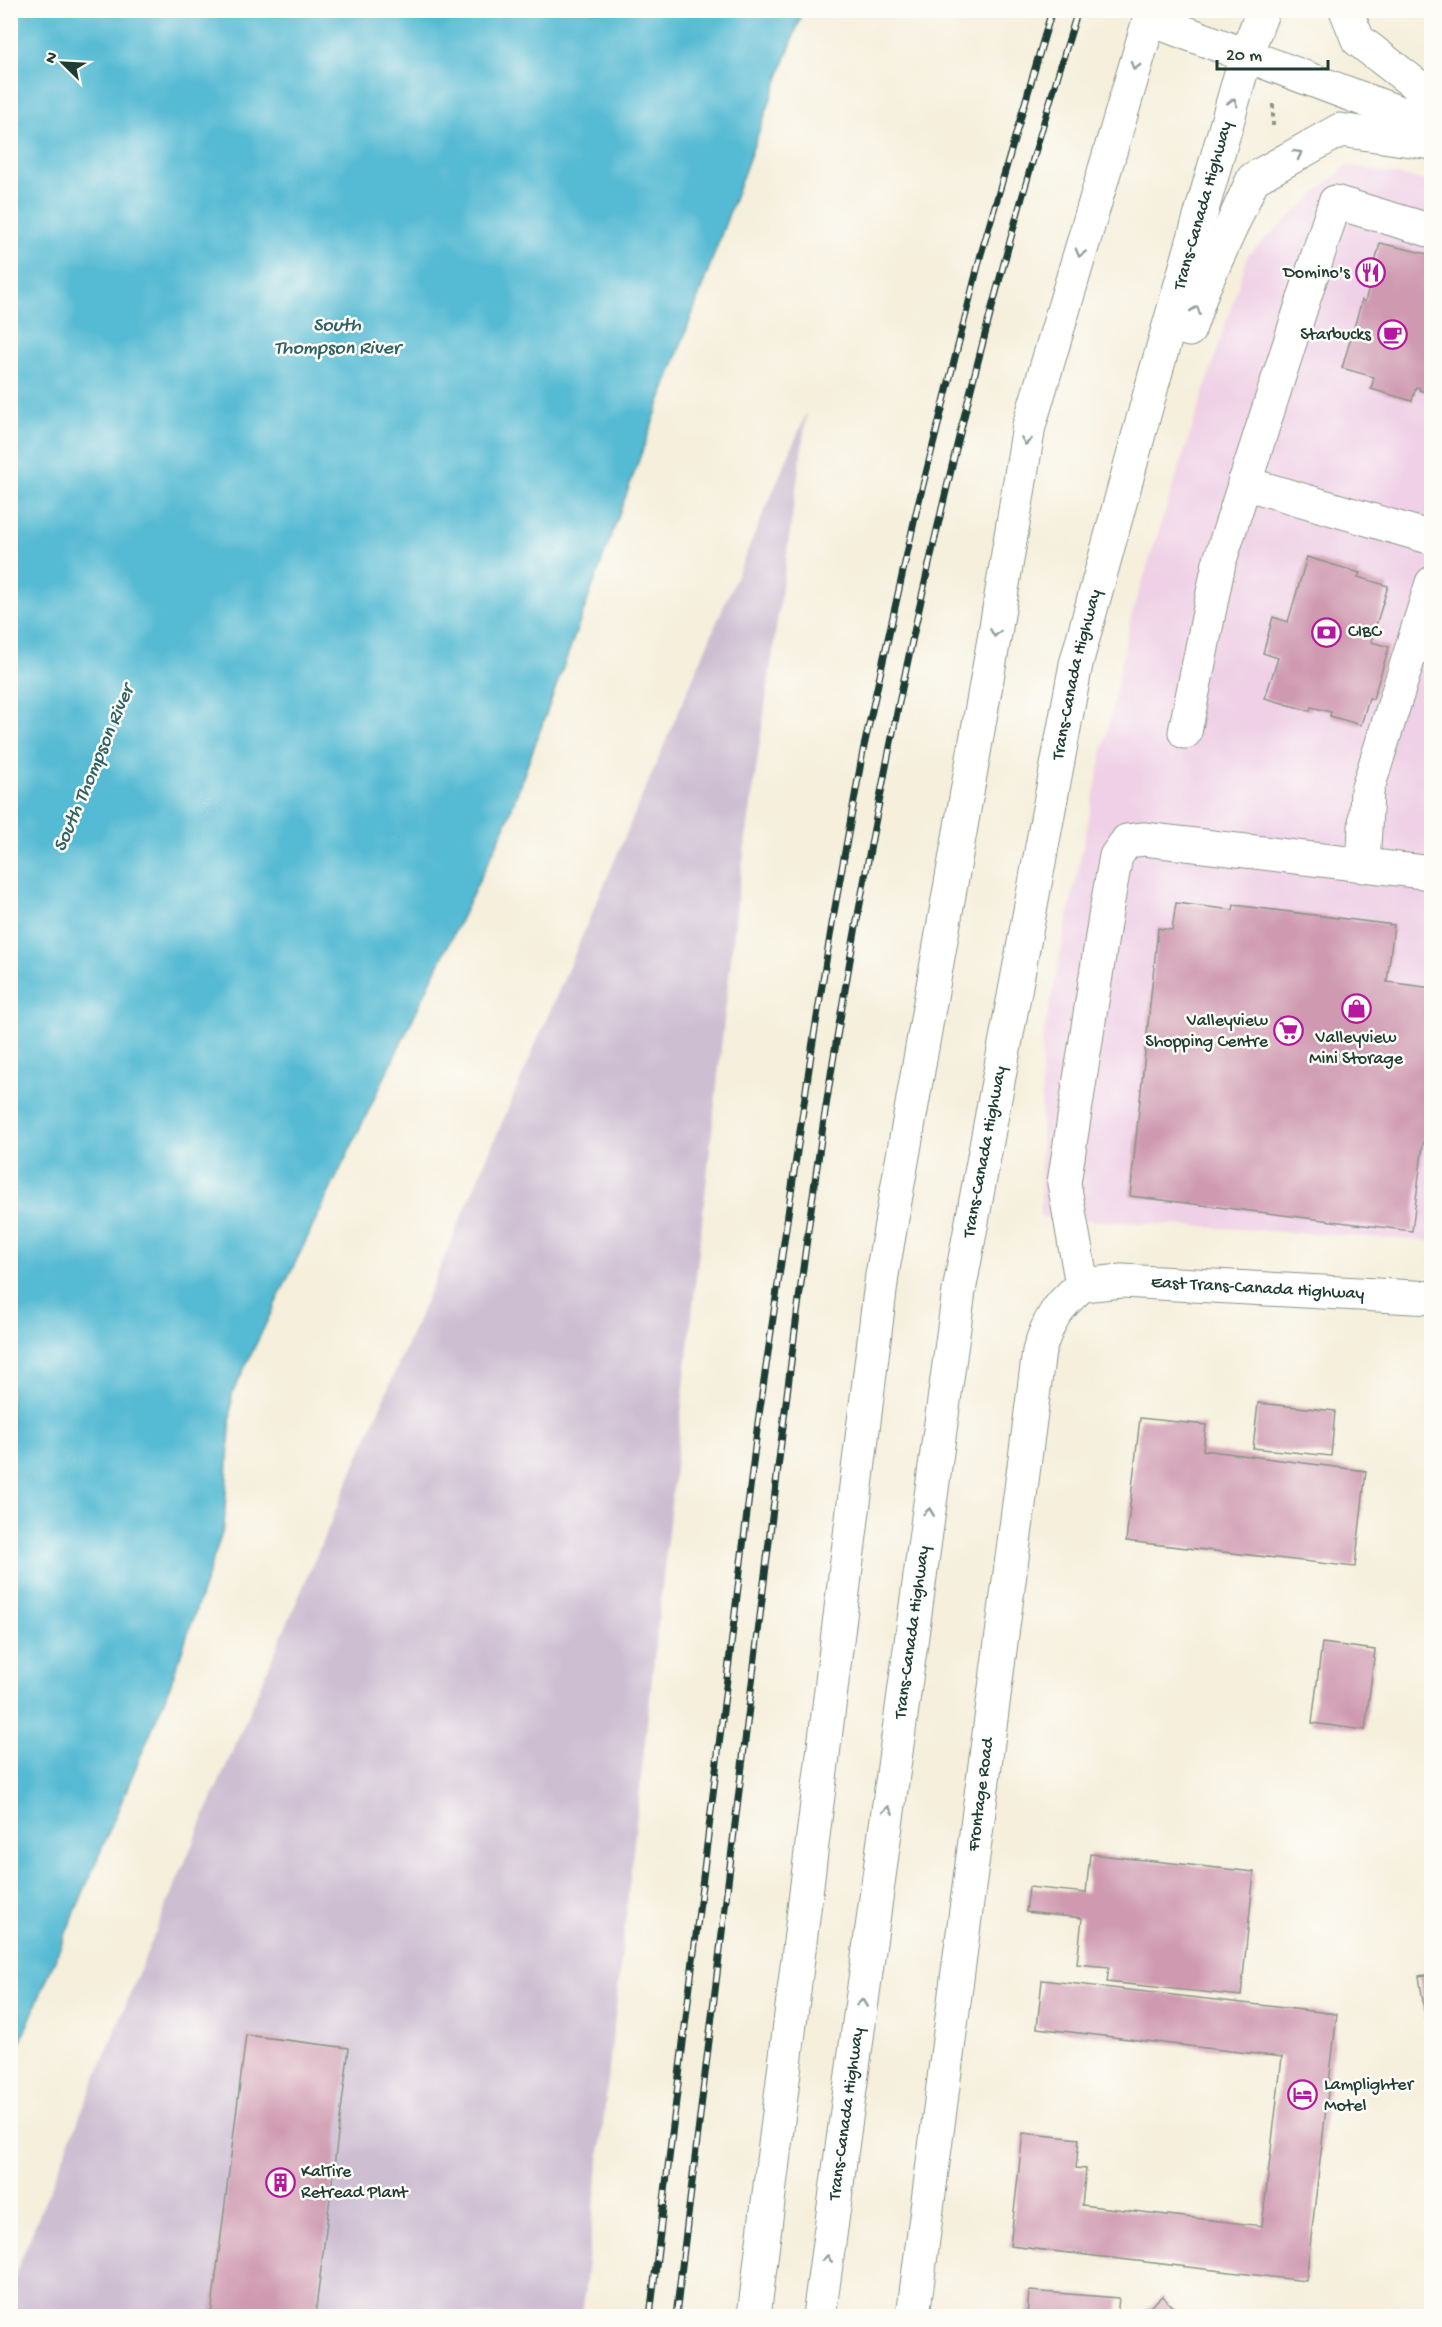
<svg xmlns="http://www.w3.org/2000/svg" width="1442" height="2327" viewBox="0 0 1442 2327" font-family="'Gochi Hand',sans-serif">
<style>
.built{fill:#efd0e6}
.industrial{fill:#cdbed2}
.water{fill:#55bad3;stroke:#3a7c84;stroke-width:1.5}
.building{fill:#cf9ab0}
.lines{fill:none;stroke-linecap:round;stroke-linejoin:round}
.minor-casing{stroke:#8a9688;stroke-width:35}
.highway-casing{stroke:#8a9688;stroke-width:35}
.path{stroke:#8a9688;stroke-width:4;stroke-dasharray:4.5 4.5;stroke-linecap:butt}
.minor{stroke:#fff;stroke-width:33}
.highway{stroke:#fff;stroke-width:33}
.rail-casing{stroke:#1f3d34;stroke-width:7}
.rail{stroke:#fdfcf7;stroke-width:4.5;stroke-dasharray:14;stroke-linecap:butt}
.oneway{stroke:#8f9e9a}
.labels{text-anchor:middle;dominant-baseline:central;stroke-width:5;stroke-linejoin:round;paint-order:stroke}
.street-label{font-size:18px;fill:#1f3d34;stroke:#fdfcf7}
.poi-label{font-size:18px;fill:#1f3d34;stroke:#fdfcf7;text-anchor:end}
.water-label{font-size:20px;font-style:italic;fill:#2f6264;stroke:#fdfcf7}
</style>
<rect width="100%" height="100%" fill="#fdfcf7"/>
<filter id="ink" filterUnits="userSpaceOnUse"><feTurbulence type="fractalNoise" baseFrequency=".0167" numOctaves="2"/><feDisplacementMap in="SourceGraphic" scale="12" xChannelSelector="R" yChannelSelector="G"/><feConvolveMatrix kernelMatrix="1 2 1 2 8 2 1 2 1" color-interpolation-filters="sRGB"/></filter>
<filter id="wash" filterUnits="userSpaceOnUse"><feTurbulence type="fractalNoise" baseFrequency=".008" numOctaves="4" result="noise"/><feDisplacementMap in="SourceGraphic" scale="24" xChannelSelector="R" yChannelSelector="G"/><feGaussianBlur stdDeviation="1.35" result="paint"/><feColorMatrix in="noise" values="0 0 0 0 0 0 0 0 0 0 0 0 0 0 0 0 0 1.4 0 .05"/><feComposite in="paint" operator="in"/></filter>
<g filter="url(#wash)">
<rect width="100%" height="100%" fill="#f5efdc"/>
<polygon class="built" points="1347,165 1431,182 1431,1241 1041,1217 1042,1042 1131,617 1248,255"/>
<polygon class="industrial" points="807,412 737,903 582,2316 11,2316 11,2284 172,1892"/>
<polygon class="water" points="11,10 803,11 504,829 232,1394 224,1527 170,1686 11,2064"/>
<g id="blocks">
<g class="building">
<polygon points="1380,243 1432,255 1432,394 1419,390 1420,388 1416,387 1412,401 1371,389 1374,377 1342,368 1362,300 1365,302"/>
<polygon points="1307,557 1360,573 1358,577 1388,586 1371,642 1389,647 1373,699 1369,698 1361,725 1330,716 1331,712 1311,707 1310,711 1265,698 1278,658 1263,653 1273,617 1288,622"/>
<polygon points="1176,903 1233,910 1234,905 1394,925 1387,982 1432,988 1432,1074 1412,1231 1130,1196 1158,928 1172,930"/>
<polygon points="1258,1403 1335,1411 1331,1456 1253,1448"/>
<polygon points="1140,1418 1206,1425 1203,1450 1366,1471 1355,1567 1126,1541"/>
<polygon points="1322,1643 1375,1650 1365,1730 1312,1723"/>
<polygon points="1090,1854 1254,1872 1241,1996 1107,1982 1109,1967 1077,1964 1082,1918 1026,1912 1029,1887 1086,1893"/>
<polygon points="1432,1974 1432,2045 1430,2046 1419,1976"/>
<polygon points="1042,1980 1337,2014 1306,2281 1010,2246 1023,2133 1079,2139 1076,2168 1086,2169 1082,2205 1262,2226 1282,2057 1037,2028"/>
<polygon points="246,2035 349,2048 315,2316 211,2316"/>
<polygon points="1029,2291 1119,2298 1117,2316 1027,2316"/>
<polygon points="1162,2296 1181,2316 1140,2316"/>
</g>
</g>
</g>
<g filter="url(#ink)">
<use href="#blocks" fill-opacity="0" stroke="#8a9688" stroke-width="1.5"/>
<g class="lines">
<defs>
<g id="minor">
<polyline points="1149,19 1432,125"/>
<polyline points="1244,483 1432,538"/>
<polyline points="1185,732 1219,563 1335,202 1432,231"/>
<polyline points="1363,866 1367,791 1432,583"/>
<polyline points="1082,1285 1064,1183 1105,917 1116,856 1127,841 1144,839 1432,873"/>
<path id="s1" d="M1082 1285 1122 1281 1432 1298"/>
<path id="s2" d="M913 2316 1039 1351C1049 1318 1057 1307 1082 1285"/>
</g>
<g id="highway">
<polyline points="1346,10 1358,40 1432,97"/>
<polyline points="1189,330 1203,289 1253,179 1340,130 1432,143"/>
<polyline points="754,2316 882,1275 994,639 1029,426 1152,10"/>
<path id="s3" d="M819 2316 959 1291 1076 664 1155 375 1228 119 1246 55 1263 10"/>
</g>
</defs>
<use href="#minor" class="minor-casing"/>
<use href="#highway" class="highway-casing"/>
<polyline class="path" points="1273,104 1273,126"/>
<use href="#minor" class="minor"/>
<use href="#highway" class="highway"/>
<defs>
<g id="rail">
<polyline points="650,2316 758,1422 812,1048 832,924 863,751 916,513 981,254 1052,10"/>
<path d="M676 2316C705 2075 734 1833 763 1591 786 1404 807 1217 838 1031 895 686 973 344 1078 10"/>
</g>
</defs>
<use href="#rail" class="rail-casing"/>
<use href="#rail" class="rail"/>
</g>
<defs><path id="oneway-chevron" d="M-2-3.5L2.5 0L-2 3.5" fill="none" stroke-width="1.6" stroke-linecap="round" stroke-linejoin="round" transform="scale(1.5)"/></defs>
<g class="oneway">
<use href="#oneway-chevron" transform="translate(1135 66) rotate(106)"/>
<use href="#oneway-chevron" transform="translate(1233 102) rotate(-74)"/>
<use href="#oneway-chevron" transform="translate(1298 154) rotate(-29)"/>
<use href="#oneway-chevron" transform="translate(1080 253) rotate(106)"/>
<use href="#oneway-chevron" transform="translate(1196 310) rotate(-71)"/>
<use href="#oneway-chevron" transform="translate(1026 441) rotate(99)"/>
<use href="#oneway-chevron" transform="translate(995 633) rotate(99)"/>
<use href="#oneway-chevron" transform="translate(929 1512) rotate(-82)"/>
<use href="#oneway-chevron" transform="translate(888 1810) rotate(-82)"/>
<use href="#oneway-chevron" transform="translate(862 2003) rotate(-82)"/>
<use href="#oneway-chevron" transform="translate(827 2259) rotate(-82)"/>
</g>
</g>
<defs>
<symbol id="restaurant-ring" viewBox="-11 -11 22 22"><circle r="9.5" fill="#fdfcf7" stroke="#b5179e" stroke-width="1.5"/><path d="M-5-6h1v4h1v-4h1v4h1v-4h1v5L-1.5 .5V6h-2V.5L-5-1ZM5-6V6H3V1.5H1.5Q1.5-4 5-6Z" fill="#b5179e"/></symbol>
<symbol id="cafe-ring" viewBox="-11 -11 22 22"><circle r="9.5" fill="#fdfcf7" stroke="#b5179e" stroke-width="1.5"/><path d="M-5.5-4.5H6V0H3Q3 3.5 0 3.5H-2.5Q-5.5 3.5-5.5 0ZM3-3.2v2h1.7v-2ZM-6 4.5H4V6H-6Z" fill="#b5179e"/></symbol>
<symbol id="bank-ring" viewBox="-11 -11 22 22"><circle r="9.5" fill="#fdfcf7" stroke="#b5179e" stroke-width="1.5"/><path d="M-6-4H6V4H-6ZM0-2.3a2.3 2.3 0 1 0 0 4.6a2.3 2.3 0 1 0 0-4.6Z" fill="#b5179e"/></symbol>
<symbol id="shop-ring" viewBox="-11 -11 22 22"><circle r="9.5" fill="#fdfcf7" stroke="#b5179e" stroke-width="1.5"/><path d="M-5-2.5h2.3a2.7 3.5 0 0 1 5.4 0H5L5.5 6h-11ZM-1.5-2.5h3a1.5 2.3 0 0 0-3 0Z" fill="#b5179e"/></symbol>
<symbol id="supermarket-ring" viewBox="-11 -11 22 22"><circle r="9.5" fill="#fdfcf7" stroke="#b5179e" stroke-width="1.5"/><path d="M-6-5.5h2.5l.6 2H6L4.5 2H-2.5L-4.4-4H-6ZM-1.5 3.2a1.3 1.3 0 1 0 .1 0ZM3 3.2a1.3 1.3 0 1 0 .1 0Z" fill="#b5179e"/></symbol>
<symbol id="hotel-ring" viewBox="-11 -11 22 22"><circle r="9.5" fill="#fdfcf7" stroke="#b5179e" stroke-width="1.5"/><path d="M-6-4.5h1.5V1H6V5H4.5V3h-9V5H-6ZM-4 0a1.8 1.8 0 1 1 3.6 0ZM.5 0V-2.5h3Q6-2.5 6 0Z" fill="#b5179e"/></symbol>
<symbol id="building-ring" viewBox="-11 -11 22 22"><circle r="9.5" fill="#fdfcf7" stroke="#b5179e" stroke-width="1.5"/><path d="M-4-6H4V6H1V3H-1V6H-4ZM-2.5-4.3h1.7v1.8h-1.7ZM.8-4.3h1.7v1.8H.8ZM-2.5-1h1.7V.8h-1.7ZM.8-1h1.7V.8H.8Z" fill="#b5179e"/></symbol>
</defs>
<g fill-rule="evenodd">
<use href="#restaurant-ring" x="1354" y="256" width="33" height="33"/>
<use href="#cafe-ring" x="1376" y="318" width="33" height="33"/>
<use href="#bank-ring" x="1310" y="616" width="33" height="33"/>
<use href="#shop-ring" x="1340" y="992" width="33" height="33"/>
<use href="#supermarket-ring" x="1272" y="1014" width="33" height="33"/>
<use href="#hotel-ring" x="1286" y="2078" width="33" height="33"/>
<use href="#building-ring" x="264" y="2166" width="33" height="33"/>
</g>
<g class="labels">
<g class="street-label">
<text stroke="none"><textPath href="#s3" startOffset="2148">Trans-Canada Highway</textPath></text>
<text stroke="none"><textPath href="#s3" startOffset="1662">Trans-Canada Highway</textPath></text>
<text stroke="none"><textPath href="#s3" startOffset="1176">Trans-Canada Highway</textPath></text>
<text stroke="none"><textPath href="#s1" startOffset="176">East Trans-Canada Highway</textPath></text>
<text stroke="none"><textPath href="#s3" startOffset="690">Trans-Canada Highway</textPath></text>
<text stroke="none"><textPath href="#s2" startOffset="526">Frontage Road</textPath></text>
<text stroke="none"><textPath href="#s3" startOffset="204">Trans-Canada Highway</textPath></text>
</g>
<g class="poi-label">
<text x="1350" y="273">Domino's</text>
<text x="1371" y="335">Starbucks</text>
<text x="1348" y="632" text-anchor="start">CIBC</text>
<text x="1268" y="1021">Valleyview<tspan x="1268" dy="21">Shopping Centre</tspan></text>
<text x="1356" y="1038" text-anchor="middle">Valleyview<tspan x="1356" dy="21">Mini Storage</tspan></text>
<text x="1324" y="2085" text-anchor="start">Lamplighter<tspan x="1324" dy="21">Motel</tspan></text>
<text x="301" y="2172" text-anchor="start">KalTire<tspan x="301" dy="21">Retread Plant</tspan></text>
</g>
<g class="water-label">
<text x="337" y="326">South<tspan x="337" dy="23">Thompson River</tspan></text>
<text transform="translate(95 769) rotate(-67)">South Thompson River</text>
</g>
</g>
<rect width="1442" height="2327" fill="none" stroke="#fdfcf7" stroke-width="36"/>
<g transform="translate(63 63) rotate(294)" stroke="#fdfcf7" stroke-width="4.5" paint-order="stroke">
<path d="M0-4.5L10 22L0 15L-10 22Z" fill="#1f3d34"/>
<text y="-9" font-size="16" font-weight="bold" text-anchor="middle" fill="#1f3d34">N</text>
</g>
<path d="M1217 60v9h111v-9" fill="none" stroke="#1f3d34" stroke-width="3"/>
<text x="1226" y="60" font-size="18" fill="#1f3d34" stroke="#fdfcf7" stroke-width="4.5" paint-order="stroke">20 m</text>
</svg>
